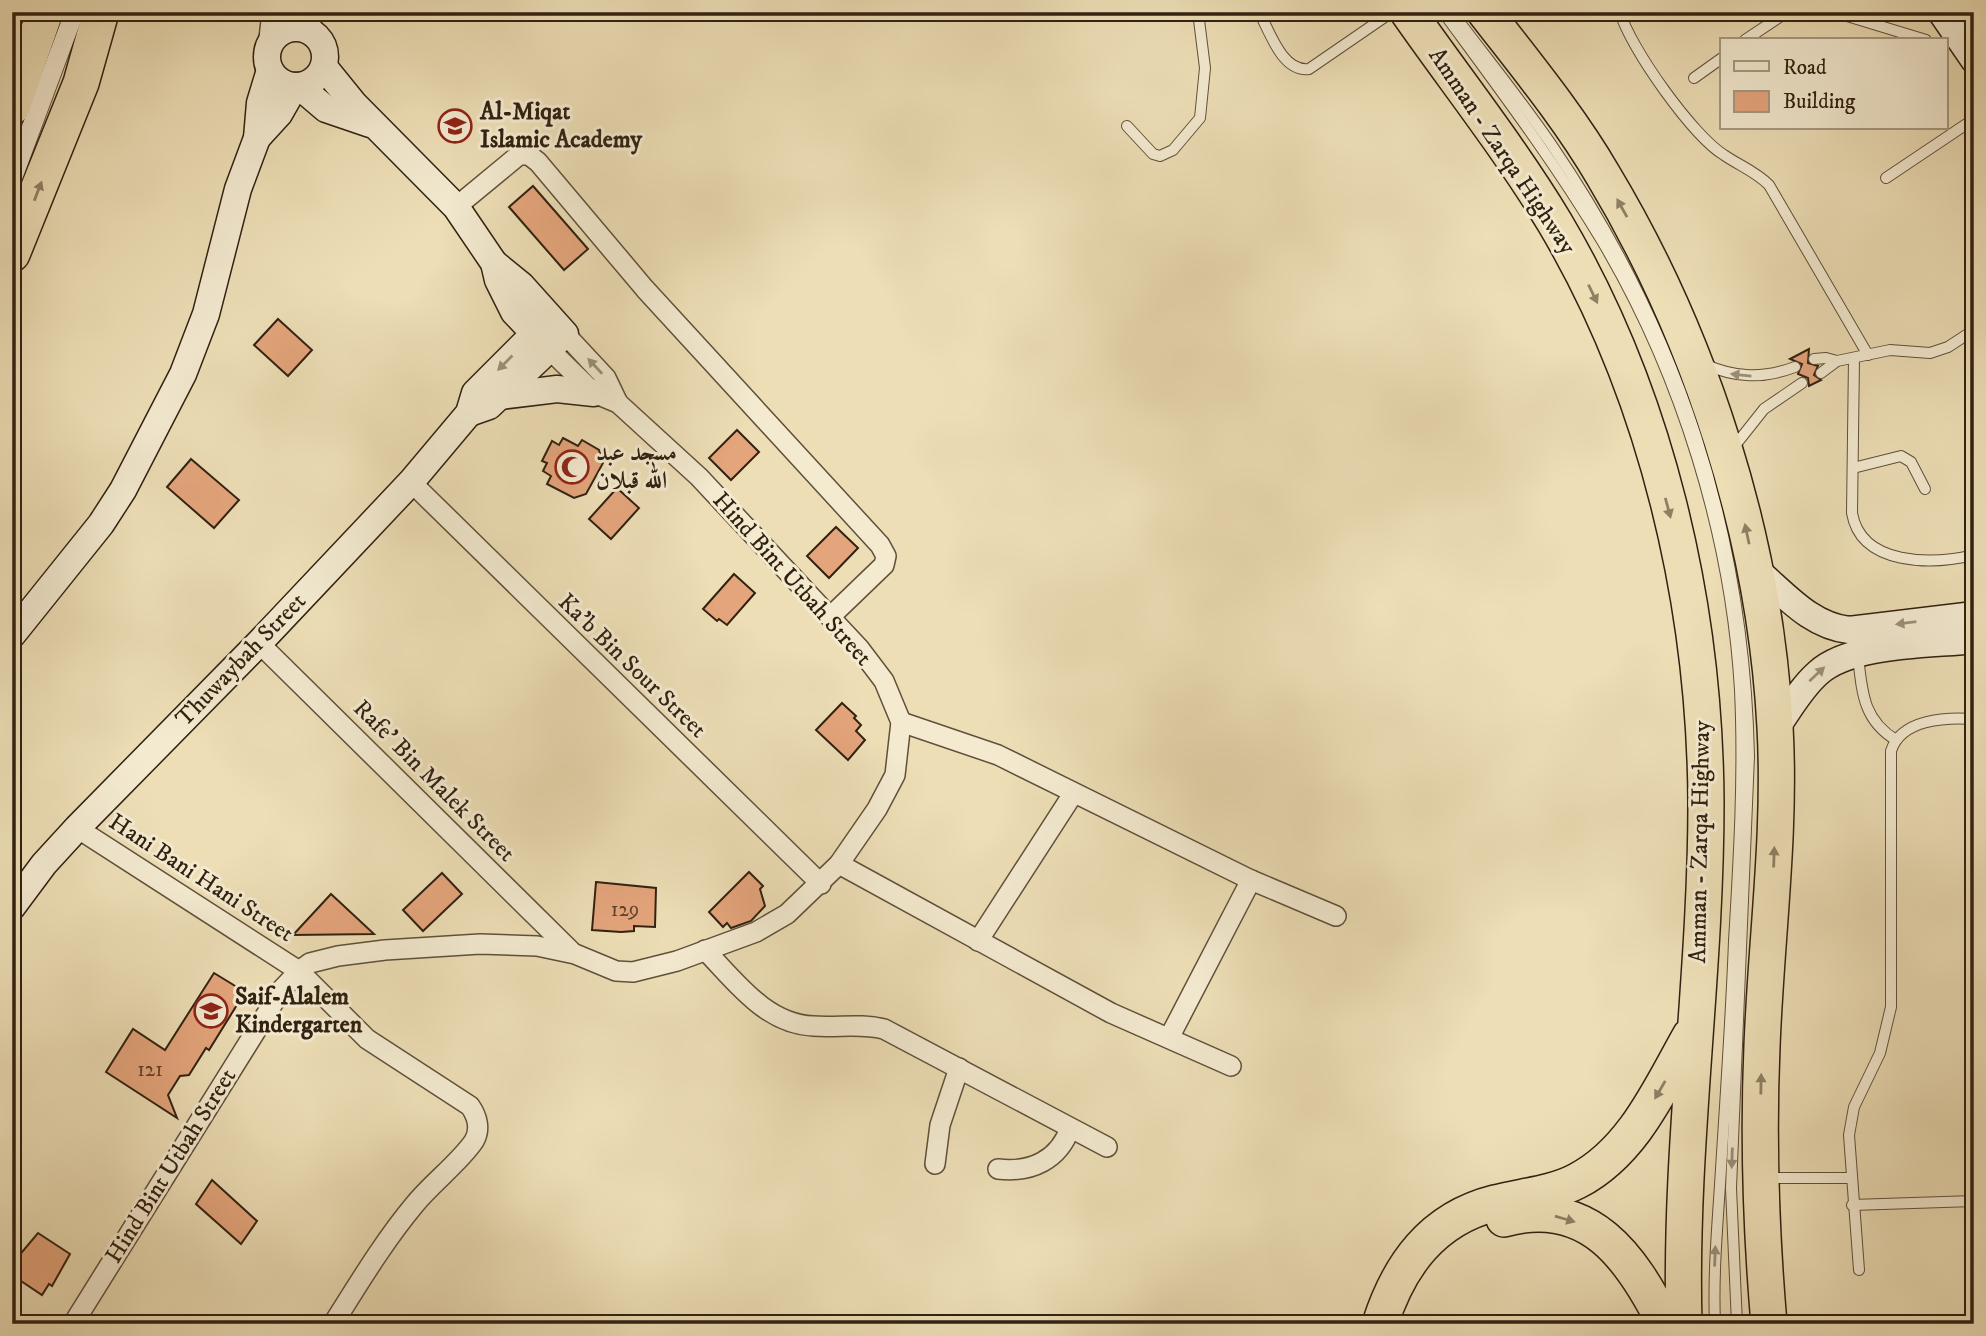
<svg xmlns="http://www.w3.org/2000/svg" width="1986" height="1336" viewBox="0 0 1986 1336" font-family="'IM FELL DW Pica',Amiri,serif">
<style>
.building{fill:#e5a57c;stroke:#312111;stroke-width:2}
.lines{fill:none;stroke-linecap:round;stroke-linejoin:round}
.lane-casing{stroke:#60503a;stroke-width:12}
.street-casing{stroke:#60503a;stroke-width:22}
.secondary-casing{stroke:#312111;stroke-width:29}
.highway-casing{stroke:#312111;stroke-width:38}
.lane{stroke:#f3ead0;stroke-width:10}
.street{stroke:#f3ead0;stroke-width:19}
.secondary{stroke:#f3ead0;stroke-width:26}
.highway{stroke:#eddeb6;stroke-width:35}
.oneway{fill:#8f8064}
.oneway2{fill:#9c907a}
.labels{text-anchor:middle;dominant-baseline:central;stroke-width:6;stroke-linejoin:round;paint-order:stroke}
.number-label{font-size:21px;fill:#5e422c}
.poi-label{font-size:24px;font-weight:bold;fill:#312111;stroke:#f3ead0;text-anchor:start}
.street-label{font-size:24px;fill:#312111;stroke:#f3ead0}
</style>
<rect width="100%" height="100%" fill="#eddeb6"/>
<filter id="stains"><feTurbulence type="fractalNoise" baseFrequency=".00286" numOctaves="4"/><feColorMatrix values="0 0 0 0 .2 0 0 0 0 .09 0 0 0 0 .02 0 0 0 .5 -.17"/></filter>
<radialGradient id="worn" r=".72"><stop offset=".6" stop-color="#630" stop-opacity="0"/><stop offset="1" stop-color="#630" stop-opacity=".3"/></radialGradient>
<g class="building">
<polygon points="533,186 588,249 564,270 509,207"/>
<polygon points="278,319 312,350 288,376 254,345"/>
<polygon points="1809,349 1808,363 1818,366 1814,375 1821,380 1809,386 1808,378 1798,374 1802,364 1790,359"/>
<polygon points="737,430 759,452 731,480 709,458"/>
<polygon points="563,438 578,446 582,440 599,450 603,463 586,494 574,498 547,484 551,476 543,471 547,463 542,461 552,441 559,445"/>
<polygon points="191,459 239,500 214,528 167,487"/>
<polygon points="617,488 639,508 611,539 589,519"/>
<polygon points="836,527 858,548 829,578 807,556"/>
<polygon points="734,574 755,593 727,625 719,619 717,621 703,609"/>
<polygon points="842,703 856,716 854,718 861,725 856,731 865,740 848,760 816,730"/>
<polygon points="749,872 763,886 760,889 765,906 751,921 731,928 727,923 723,927 709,912"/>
<polygon points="442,873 462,894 423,931 403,910"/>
<polygon points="596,882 656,888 655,927 634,926 634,931 621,932 592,930"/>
<polygon points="331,894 374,934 293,935"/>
<polygon points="214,973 245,992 209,1050 206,1048 189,1075 180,1076 168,1095 177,1118 106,1072 133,1029 165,1050"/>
<polygon points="212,1180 257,1221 241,1244 196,1204"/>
<polygon points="38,1233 70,1254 52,1286 49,1284 42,1295 12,1275 19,1260 17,1258"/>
</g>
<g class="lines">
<defs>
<g id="lane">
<path d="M1259 12C1270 32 1282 72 1309 69L1392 12"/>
<path d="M1443 12C1498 87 1554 161 1602 241 1681 374 1731 536 1740 690 1744 774 1739 858 1734 941 1731 1022 1725 1104 1720 1185 1717 1231 1713 1277 1715 1324"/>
<path d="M1452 12C1485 56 1520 99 1551 144 1678 330 1744 531 1749 756L1731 1188 1737 1324"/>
<path d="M1620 12C1630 48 1693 136 1724 155 1740 166 1755 171 1769 185L1868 355"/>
<polyline points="1834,12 1926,40"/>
<polyline points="1745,40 1787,12"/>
<polyline points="1694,78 1722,58"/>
<polyline points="1127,126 1153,154 1160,156 1173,150 1200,118 1205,68 1198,12"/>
<polyline points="12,167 70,12"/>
<polyline points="1886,178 1974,119"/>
<polyline points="12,192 79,12"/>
<path d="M1854 358 1852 513C1861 566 1932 565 1974 555"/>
<polyline points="1814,359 1826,358 1837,361"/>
<path d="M1704 364C1735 378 1763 379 1795 367"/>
<polyline points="1821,373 1837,361 1890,350 1930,353 1948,347 1974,330"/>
<polyline points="1733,448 1764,409 1802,383"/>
<polyline points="1853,468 1901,456 1911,462 1925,489"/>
<path d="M1858 656C1862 692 1863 720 1896 740"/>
<polyline points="1768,1178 1851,1178"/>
<polyline points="1852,1205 1974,1201"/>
<path d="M1859 1270 1849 1135 1854 1107 1880 1053 1891 1007V751C1901 719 1946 717 1974 719"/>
</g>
<g id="street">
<polyline points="304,12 316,35"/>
<polyline points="268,47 272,12"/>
<polyline points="456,207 519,155 529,155 538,162 645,289 880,545 886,556 884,565 831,616"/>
<polyline points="565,334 606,378 618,403"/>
<polyline points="411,482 821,884"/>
<polyline points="259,643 571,951"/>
<polyline points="901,722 998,755 1251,880 1336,916"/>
<path d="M77 828 299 971 367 1039 470 1106C477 1116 481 1129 474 1141 460 1162 432 1183 415 1204 384 1241 359 1283 333 1324"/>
<polyline points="839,864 1111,1013 1231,1066"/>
<polyline points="978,941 1073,794"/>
<path d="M705 950C736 982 766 1024 813 1026 837 1028 860 1023 884 1029L1107 1147"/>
<polyline points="1169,1038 1251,880"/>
<polyline points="935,1164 940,1125 959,1068"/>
<path d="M998 1169C1031 1173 1059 1160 1070 1128"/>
<polyline points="73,1324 282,989 299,971 310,963 338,956 385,950 480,944 537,946 575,954 616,971 633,972 677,961 756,932 787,914 839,864 877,809 895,775 901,722 884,681 859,648 699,477 618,403 594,393 549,349"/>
</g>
<g id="secondary">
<polyline points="1941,12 1974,60"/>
<circle cx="296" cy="57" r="29"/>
<polyline points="324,67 354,104 456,207 494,263 498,280 514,312 549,349"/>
<polyline points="299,86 326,109 370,124"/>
<polyline points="257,138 279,114 295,86"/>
<polyline points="500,396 557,389 594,393"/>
<polyline points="469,413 489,406 565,334 521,285 494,263"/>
<path d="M1755 569C1784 593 1810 626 1849 630L1974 615"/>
<polyline points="12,635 101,524 123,490 183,374 206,314 238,189 257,138 260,103 270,70"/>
<path d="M1776 728C1789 710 1801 688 1818 673 1851 643 1930 645 1974 640"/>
<polyline points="12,907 44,864 77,828 259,643 411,482 469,413 475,393 550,318"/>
</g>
<g id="highway">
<path d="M1408 12C1457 82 1511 150 1555 223 1657 395 1705 604 1706 803 1706 976 1679 1150 1684 1324"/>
<path d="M1485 12C1526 65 1569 117 1603 175 1701 338 1765 537 1775 727 1781 833 1766 940 1762 1046 1758 1139 1761 1231 1769 1324"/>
<polyline points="12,107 45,12"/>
<polyline points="12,254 81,83 101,12"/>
<path d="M1504 1219C1589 1195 1632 1258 1665 1324"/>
<path d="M1380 1324C1399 1265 1432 1219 1495 1203 1522 1196 1552 1194 1577 1181 1633 1152 1660 1089 1690 1036"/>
</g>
</defs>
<use href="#lane" class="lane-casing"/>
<use href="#street" class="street-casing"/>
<use href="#secondary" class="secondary-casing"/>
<use href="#highway" class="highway-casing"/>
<use href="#lane" class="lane"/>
<use href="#street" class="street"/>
<use href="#secondary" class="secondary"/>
<use href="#highway" class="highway"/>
</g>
<defs><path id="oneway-solid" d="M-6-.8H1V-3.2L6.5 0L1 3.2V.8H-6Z" transform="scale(1.75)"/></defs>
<g class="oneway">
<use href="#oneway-solid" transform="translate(38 191) rotate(-69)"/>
<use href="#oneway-solid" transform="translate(1622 208) rotate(-119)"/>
<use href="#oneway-solid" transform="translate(1593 294) rotate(64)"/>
<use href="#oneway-solid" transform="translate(1668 508) rotate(75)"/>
<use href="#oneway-solid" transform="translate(1747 534) rotate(-102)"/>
<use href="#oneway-solid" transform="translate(1774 857) rotate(-88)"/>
<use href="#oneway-solid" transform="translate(1761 1084) rotate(-89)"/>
<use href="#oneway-solid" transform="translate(1660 1090) rotate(120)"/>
<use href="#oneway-solid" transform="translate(1565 1219) rotate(16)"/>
</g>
<g class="oneway2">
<use href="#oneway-solid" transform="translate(505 363) rotate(135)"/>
<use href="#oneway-solid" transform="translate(595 366) rotate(-133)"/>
<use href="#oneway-solid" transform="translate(1741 375) rotate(-174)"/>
<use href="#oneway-solid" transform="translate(1906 623) rotate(173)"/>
<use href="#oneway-solid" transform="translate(1817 674) rotate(-43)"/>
<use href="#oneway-solid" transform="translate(1732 1158) rotate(92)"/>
<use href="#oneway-solid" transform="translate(1715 1256) rotate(-88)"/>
</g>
<defs>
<symbol id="school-ring" viewBox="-11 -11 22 22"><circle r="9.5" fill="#f3ead0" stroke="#8f2418" stroke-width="1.5"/><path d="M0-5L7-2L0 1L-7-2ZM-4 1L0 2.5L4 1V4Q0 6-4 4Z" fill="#8f2418"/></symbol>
<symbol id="mosque-ring" viewBox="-11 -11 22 22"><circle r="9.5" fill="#f3ead0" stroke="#8f2418" stroke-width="1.5"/><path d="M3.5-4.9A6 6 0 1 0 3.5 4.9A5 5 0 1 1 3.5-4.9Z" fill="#8f2418"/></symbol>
</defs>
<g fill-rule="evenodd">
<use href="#school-ring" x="436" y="107" width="38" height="38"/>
<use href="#mosque-ring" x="553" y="448" width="38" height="38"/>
<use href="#school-ring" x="192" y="992" width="38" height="38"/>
</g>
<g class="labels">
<g class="number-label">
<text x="625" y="910">129</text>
<text x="150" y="1070">121</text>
</g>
<g class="poi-label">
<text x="480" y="112">Al-Miqat<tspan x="480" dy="28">Islamic Academy</tspan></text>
<text x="596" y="453">مسجد عبد<tspan x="596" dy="28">الله قبلان</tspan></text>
<text x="235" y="997">Saif-Alalem<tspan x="235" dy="28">Kindergarten</tspan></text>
</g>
<g class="street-label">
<text transform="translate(1502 151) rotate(56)">Amman - Zarqa Highway</text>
<text transform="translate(792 579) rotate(48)">Hind Bint Utbah Street</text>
<text transform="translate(241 660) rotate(-46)">Thuwaybah Street</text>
<text transform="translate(632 666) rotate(44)">Ka'b Bin Sour Street</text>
<text transform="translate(434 781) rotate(45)">Rafe' Bin Malek Street</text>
<text transform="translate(1700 842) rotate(-89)">Amman - Zarqa Highway</text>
<text transform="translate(201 878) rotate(33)">Hani Bani Hani Street</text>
<text transform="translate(171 1166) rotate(-58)">Hind Bint Utbah Street</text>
</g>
</g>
<rect width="1986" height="1336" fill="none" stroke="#eddeb6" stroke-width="42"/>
<rect x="14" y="14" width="1958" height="1308" fill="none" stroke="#312111" stroke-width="3.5"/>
<rect x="21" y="21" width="1944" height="1294" fill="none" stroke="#312111" stroke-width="2"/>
<rect x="1720" y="38" width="228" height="91" fill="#f3ead0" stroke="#a59a84" stroke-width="2"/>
<rect x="1734" y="61" width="35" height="10" fill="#f3ead0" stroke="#a59a84" stroke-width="2"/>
<text x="1783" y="74" font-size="21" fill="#312111">Road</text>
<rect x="1734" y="91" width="35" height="21" fill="#e5a57c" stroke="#a59a84" stroke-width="2"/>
<text x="1783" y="108" font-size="21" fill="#312111">Building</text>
<rect width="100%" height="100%" filter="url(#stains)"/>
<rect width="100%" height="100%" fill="url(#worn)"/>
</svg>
